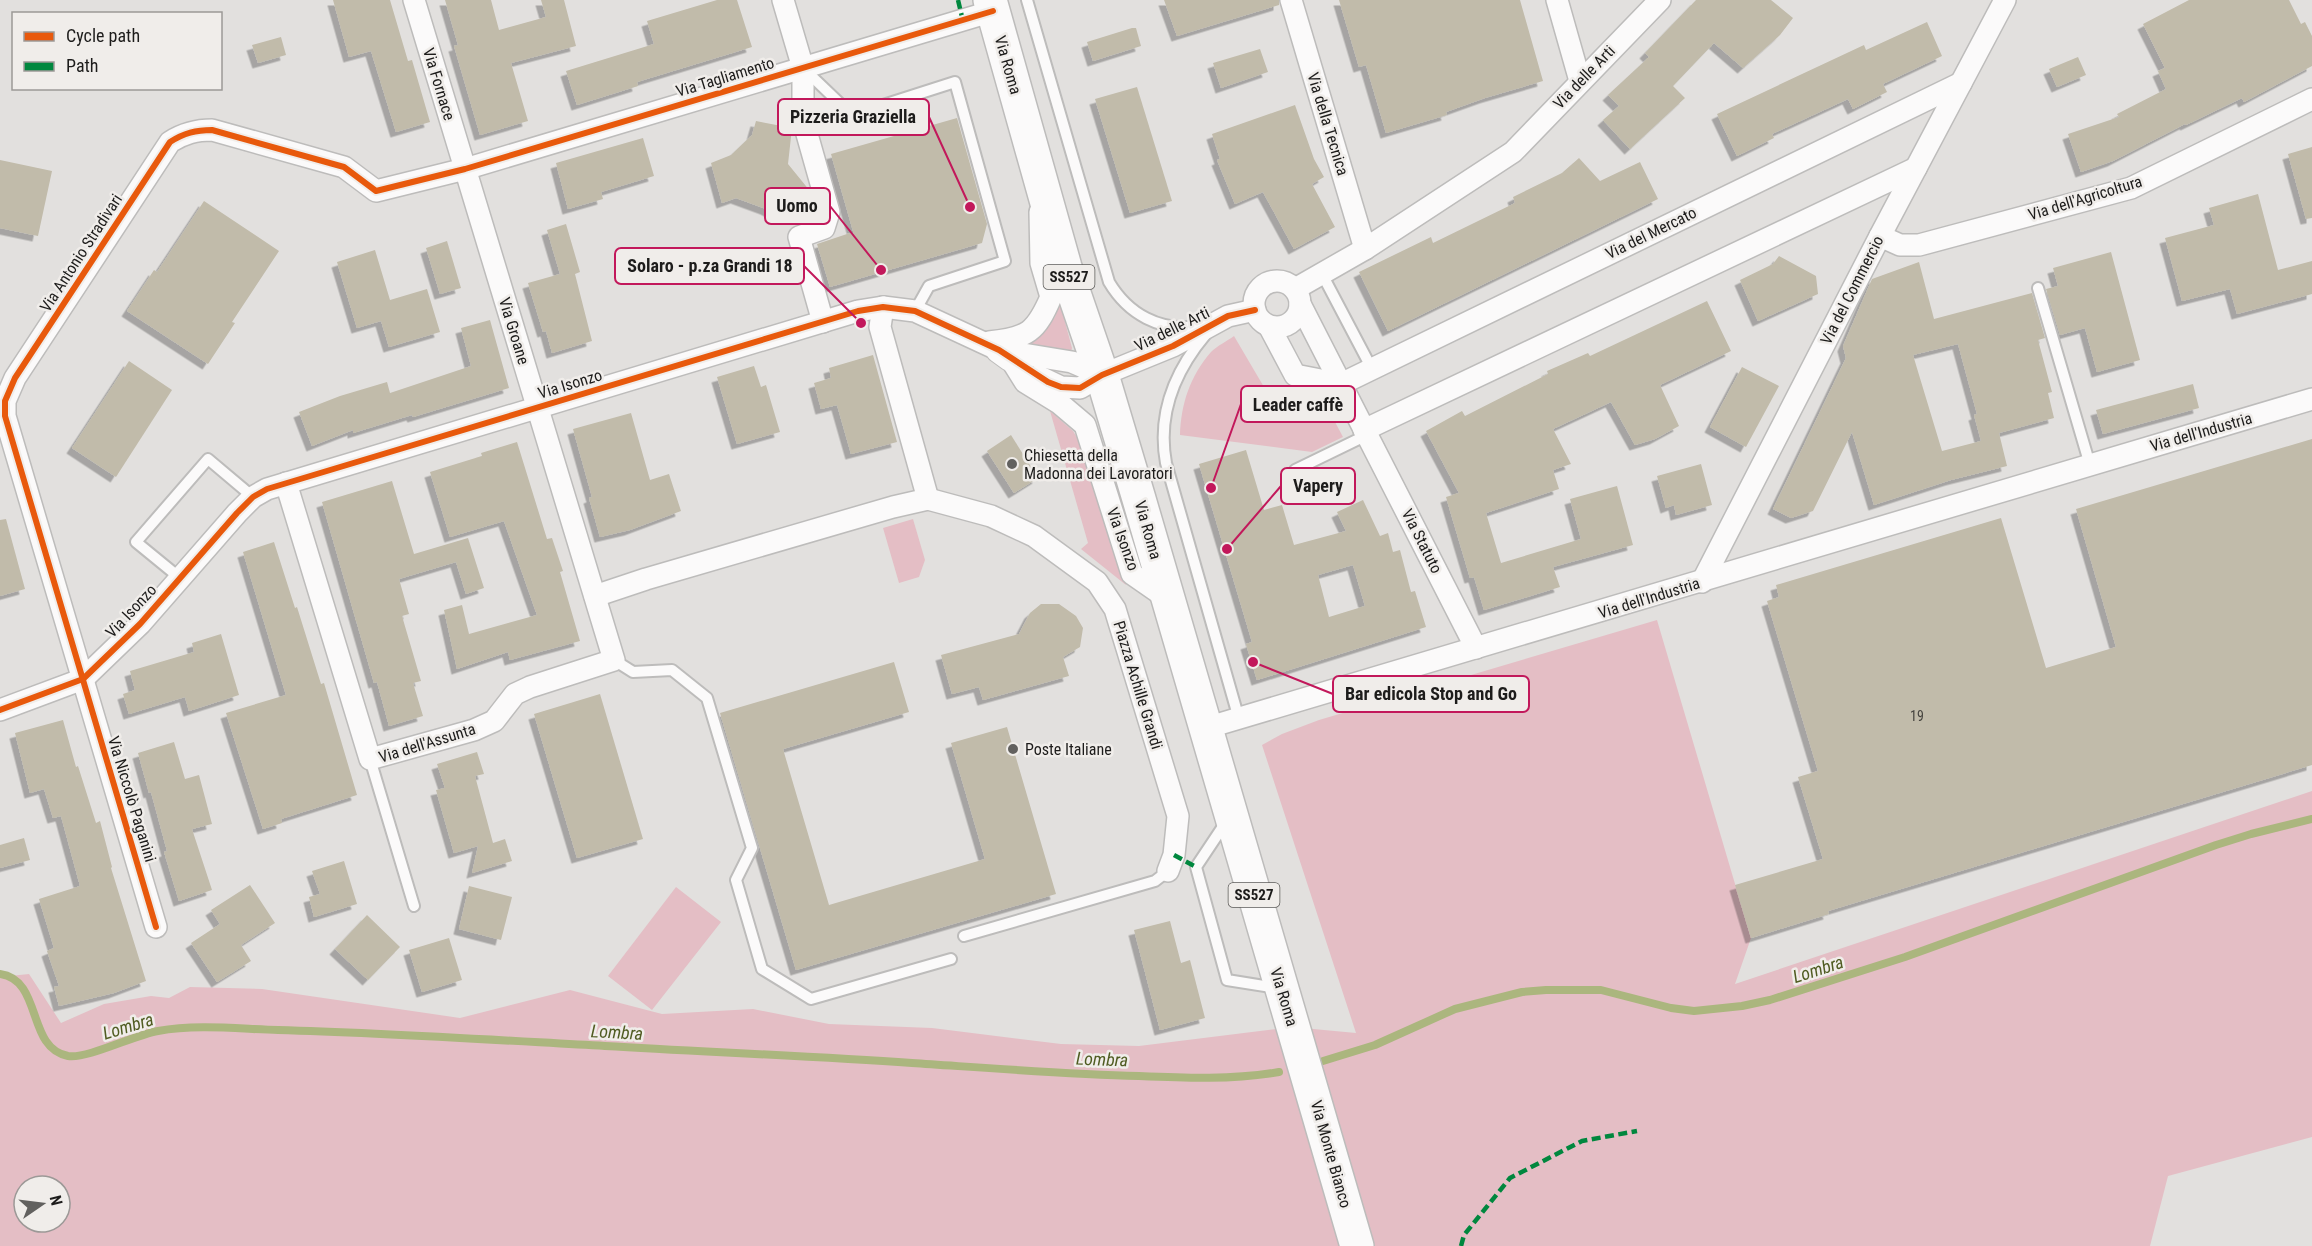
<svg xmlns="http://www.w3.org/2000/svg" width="2312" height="1246" viewBox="0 0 2312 1246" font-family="'Roboto Condensed',sans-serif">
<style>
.green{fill:#e4bec5;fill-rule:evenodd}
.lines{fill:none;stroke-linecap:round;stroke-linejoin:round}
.stream{stroke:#abb67e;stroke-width:8}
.building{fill:#c1bbaa;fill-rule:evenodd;filter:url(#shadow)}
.service-casing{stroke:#bdbcbb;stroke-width:14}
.minor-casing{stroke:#bdbcbb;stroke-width:24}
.tertiary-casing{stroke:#bdbcbb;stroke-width:28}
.primary-casing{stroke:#bdbcbb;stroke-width:36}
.service{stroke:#fbfafa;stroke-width:10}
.minor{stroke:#fbfafa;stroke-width:21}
.tertiary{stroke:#fbfafa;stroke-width:26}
.primary{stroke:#fbfafa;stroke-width:33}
.quiet{stroke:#00873e;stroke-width:4.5;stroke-dasharray:9 4.5;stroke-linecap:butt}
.cycleway-casing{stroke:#f0edea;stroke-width:10}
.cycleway{stroke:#e8590c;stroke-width:6}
.poi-dot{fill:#62615f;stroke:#f0edea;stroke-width:2}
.labels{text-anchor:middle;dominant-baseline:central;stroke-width:5;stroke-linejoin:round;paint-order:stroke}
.number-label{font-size:14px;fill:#46443f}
.shield{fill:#f0edea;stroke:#5c5b59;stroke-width:1.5}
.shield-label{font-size:15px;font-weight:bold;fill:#1d1c1b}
.street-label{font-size:16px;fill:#1d1c1b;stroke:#f0edea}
.poi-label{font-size:16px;fill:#1d1c1b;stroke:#f0edea;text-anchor:start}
.water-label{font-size:18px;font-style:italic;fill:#505c22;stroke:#f0edea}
.leader{fill:none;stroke:#c2185b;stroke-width:2}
.callout-dot{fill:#c2185b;stroke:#f0edea;stroke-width:2}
.callout{fill:#f0edea;stroke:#c2185b;stroke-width:2}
.callout-label{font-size:18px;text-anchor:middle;font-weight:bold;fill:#1d1c1b}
</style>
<defs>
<filter id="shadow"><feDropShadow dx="-5.5" dy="5.5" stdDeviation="0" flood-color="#0004"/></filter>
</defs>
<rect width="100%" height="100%" fill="#e2e0de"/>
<g class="green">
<polygon points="1058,307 1061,307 1072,348 1071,352 1029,346 1045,331 1055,317"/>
<path d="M1234 336 1271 399 1326 405 1343 437 1312 452 1180 435C1181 404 1190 376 1211 352 1217 346 1227 341 1234 336Z"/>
<polygon points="1050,411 1073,431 1088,455 1126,585 1081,549 1088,543"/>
<polygon points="913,519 925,560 919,577 899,583 883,528"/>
<path d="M1657 620 1751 938 1735 984 2312 791V1137L2168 1176 2150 1246H0V977L29 974 61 1023 104 1004 151 996 169 998 190 987 262 989 460 1018 570 990 662 1014 753 1009 829 1024 932 1028 1061 1044 1139 1046 1292 1027 1356 1033 1262 745 1282 734 1319 720ZM24 1186H60V1222H24Z"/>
<polygon points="676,887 721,922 652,1010 608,976"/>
</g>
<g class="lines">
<g class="stream">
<path d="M0 974C43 980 26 1048 68 1056 88 1059 134 1035 158 1031 197 1024 239 1029 278 1030 387 1033 496 1040 605 1046 708 1052 810 1056 912 1063 988 1068 1064 1074 1139 1076 1186 1078 1233 1080 1279 1072"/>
<polyline points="1323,1061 1375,1045 1455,1009 1522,992 1546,990 1601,990 1671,1008 1694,1011 1742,1006 1770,1000 1905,957 2216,845 2251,834 2312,819"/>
</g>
</g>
<g class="building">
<polygon points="333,0 390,0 408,61 412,60 430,122 396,132 371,51 349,57"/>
<polygon points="445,0 491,0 499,30 546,17 541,0 564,0 576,46 511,63 528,121 480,135 454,46 458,45"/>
<polygon points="717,0 737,0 752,47 637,82 638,86 577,105 566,71 654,44 647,21"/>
<polygon points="1164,0 1279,0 1279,5 1177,36"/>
<polygon points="1339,0 1520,0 1543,81 1485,98 1446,112 1447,115 1386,133 1366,65 1359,67"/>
<polygon points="1696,0 1771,0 1793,18 1780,35 1743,68 1714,43 1673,86 1685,98 1630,149 1603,120 1619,106 1608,95 1649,57 1645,53"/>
<polygon points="2189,0 2289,0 2301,24 2305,22 2312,36 2312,66 2244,102 2242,98 2186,125 2185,124 2113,161 2081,172 2068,134 2119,117 2117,114 2166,89 2158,71 2165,68 2143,24"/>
<polygon points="1927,22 1942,56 1883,84 1887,92 1853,109 1848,99 1772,134 1774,138 1737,156 1717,114 1864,45 1866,50"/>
<polygon points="1132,28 1136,28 1141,46 1093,61 1087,42"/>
<polygon points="281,37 286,55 258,63 252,45"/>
<polygon points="1260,49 1268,72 1221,88 1213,63"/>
<polygon points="2078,57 2086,75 2057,87 2049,69"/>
<polygon points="1137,87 1172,201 1130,213 1095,99"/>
<polygon points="1295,105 1314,159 1324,177 1312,184 1335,227 1294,249 1263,192 1235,204 1217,160 1220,159 1212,134"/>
<polygon points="957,118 987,224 982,243 830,287 817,244 850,233 855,238 831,154"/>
<polygon points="756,121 792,128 788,164 810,191 780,217 766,209 736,198 722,203 711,163 731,155 752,135"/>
<polygon points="643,138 654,176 601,192 603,199 568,209 556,163"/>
<polygon points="2312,147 2312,218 2306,219 2288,154"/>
<polygon points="1579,158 1600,181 1640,162 1658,199 1388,331 1359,272 1431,237 1433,243 1515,203 1513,197 1562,173"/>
<polygon points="0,160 52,171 38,236 0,228"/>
<polygon points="2258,194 2278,270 2312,261 2312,294 2237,314 2230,289 2182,301 2165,238 2214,225 2209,208"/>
<polygon points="204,201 279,251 232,322 235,323 208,364 127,311 154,270 157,272"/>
<polygon points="566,224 580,272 575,274 592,341 552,353 546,331 543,332 528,283 560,274 547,230"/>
<polygon points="447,241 461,288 440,294 426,248"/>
<polygon points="375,250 390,300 427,289 440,332 389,347 381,321 357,328 337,262"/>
<polygon points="2111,252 2140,360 2097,372 2085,328 2060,335 2046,289 2058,286 2053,268"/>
<polygon points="1779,256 1816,276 1818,294 1758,321 1740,280 1773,264"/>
<path d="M1919 262 1934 319 2032 293 2045 338 2038 340 2052 392 2048 393 2054 418 1999 433 2007 466 1951 480 1874 505 1852 432 1813 511 1791 518 1773 509 1846 358 1843 346 1872 279ZM1958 344 1977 414 1974 415 1981 441 1942 451 1913 355Z"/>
<polygon points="1707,301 1731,351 1660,385 1679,426 1655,439 1635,445 1611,402 1553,429 1571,464 1553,470 1559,489 1486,513 1501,563 1581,539 1570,499 1617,486 1633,545 1553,567 1560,587 1484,610 1474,577 1470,578 1446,497 1459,493 1426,431 1462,411 1465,416 1548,374 1547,371 1588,353 1590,356"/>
<polygon points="490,320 509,388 413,417 412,415 353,433 353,430 312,446 299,412 340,396 387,382 390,393 471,366 461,328"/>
<polygon points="873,355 897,442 851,454 837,405 821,409 814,383 831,378 829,368"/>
<polygon points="129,361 172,390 116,477 72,448"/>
<polygon points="754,366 761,387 766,385 780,432 737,444 717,377"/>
<polygon points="1742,367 1779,386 1746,447 1710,427"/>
<polygon points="2193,384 2199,408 2103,434 2096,410"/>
<polygon points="631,413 650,480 669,474 681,511 630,530 600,537 589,498 592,497 573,429"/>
<polygon points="1011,435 1038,478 1014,493 987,451"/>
<polygon points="2312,439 2312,765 1828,911 1829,914 1751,938 1735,885 1823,859 1798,777 1818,771 1767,601 1779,597 1776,585 2001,518 2046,668 2116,647 2076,509"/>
<polygon points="517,442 547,539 552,538 563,571 560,572 580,641 510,660 508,652 457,669 444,610 462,605 469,634 537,615 504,521 450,537 430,472 482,456 481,453"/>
<path d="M1246 450 1264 510 1282 505 1294 545 1346 531 1337 512 1363 500 1380 536 1388 533 1393 552 1400 550 1411 592 1415 591 1426 627 1257 680 1246 644 1252 642 1199 464ZM1353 565 1365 606 1329 617 1318 575Z"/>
<polygon points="1701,464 1712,505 1676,515 1674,505 1666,508 1657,476"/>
<polygon points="392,481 414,554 468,538 484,588 466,594 456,562 399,579 409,614 402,616 421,681 413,683 423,716 389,726 377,682 374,683 322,502"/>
<polygon points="6,519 25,589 0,596 0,520"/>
<polygon points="274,542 295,608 297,607 321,684 324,683 357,795 281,819 282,823 263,829 226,713 286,695 243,552"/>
<polygon points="1041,604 1059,604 1076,616 1083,628 1080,647 1063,657 1069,676 983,700 979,687 952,694 941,655 1019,634 1030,613"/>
<polygon points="221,634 239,695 189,711 185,697 129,714 123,694 135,690 130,671 194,652 192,643"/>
<polygon points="894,662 909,712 783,749 829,905 985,859 951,743 1007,727 1056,894 796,970 720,713"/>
<polygon points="600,694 643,839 577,858 534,714"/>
<polygon points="63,720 76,767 78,766 96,823 100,821 112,867 111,868 146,981 114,993 59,1006 54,987 59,986 47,951 54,948 39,899 80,886 61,816 53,818 44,789 30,793 15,733"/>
<polygon points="174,742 185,779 199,775 212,824 192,829 212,890 179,901 164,852 167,851 151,792 149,793 138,753"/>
<polygon points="477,752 484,774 475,776 493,843 505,839 512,861 472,873 478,846 454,853 436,790 445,788 437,764"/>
<polygon points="24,838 30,860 0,868 0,845"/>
<polygon points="344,861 357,904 314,917 309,897 320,894 312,871"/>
<polygon points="250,885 275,923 241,945 251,961 217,982 191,943 220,924 211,910"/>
<polygon points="469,886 512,897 501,940 459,929"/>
<polygon points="367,915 400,947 368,980 335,949"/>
<polygon points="1170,921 1181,963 1190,960 1205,1018 1160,1030 1134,930"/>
<polygon points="449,938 462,980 422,992 409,950"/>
</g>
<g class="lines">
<defs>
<g id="service">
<path d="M1027 0 1109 282C1128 314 1160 332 1198 326"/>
<polyline points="805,70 852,115 955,82 1005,261 929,286 915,311"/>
<polyline points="1322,274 1372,369"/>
<polyline points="2038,288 2090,465"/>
<path d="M1206 334C1174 372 1157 414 1166 463L1239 719"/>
<polyline points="1295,470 1367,435"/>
<polyline points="180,578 136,542 208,459 253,497"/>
<polyline points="614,660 633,672 672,670 707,698 752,848 736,880 762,969 811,999 951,959"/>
<polyline points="370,759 414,906"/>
<polyline points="1226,822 1196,867 1227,980 1277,988"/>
<polyline points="964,936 1155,881 1168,871"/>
</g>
<g id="minor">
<polyline points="783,0 803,68 803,120 829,212 824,228 799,237 823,322"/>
<polyline points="1291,0 1365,249"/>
<polyline points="1557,0 1580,81"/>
<polyline points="1880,236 1900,245 1919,245 2131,188 2312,99"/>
<circle cx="1277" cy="304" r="23"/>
<polyline points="1295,289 1365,249 1513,152 1660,0"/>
<polyline points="1300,304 1476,648"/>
<polyline points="883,307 880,327 928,499"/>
<polyline points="1269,326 1295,375 1341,384"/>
<path d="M989 342C1028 338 1036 332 1051 297L1041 263 1040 212"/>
<polyline points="1010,358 1025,382 1059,403 1085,425 1132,574 1168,599"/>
<polyline points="1038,376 1061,387 1080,388 1102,375 1173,346 1228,316 1255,310"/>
<polyline points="1341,384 1961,83"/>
<polyline points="1364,430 1916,168"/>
<polyline points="286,483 370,759 474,730 494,721 515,694 530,687 614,660 414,0"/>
<polyline points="1702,582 1880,236 2005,0"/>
<polyline points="595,596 646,579 893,507 928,499 991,516 1034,536 1097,582 1115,609 1178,816 1174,855 1168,871"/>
<polyline points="0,710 83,679 140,624 237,513 253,497 267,489 858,311 883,307 915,311 999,350 1072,362 1102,375"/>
<polyline points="1206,728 2312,399"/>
<path d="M156 927 5 416V401L15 378 170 142C184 133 196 130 212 130L344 167 376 191 465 169 993 11"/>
</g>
<polyline id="tertiary" points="999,350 1010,358"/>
<polyline id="primary" points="990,0 1065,267 1102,375 1139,499 1357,1246"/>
</defs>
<use href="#service" class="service-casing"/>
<use href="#minor" class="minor-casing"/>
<use href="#tertiary" class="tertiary-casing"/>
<use href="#primary" class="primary-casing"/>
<use href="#service" class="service"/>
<use href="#minor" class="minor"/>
<use href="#tertiary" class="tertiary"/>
<use href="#primary" class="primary"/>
<g class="quiet">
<polyline points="958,0 963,21"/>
<polyline points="1174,855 1196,867"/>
<polyline points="1461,1246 1464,1235 1510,1178 1582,1141 1637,1131"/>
</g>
<defs>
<g id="cycleway">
<polyline points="0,710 83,679 140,624 237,513 253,497 267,489 858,311 883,307 915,311 999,350 1048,382 1061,387 1080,388 1102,375 1173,346 1228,316 1255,310"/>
<path d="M156 927 5 416V401L15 378 170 142C184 133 196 130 212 130L344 167 376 191 465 169 993 11"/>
</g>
</defs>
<use href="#cycleway" class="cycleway-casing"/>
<use href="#cycleway" class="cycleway"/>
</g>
<g class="poi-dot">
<circle cx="1012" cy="464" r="6"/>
<circle cx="1013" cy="749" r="6"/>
</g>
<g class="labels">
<g class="number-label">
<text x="1917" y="716">19</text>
</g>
<g class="shield">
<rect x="1043.5" y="265" width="51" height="24" rx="4.5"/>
<rect x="1228.5" y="883" width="51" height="24" rx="4.5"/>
</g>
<g class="shield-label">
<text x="1069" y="277">SS527</text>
<text x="1254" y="895">SS527</text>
</g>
<g class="street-label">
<text transform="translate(1008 65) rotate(74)">Via Roma</text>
<text transform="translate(725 77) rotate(-17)">Via Tagliamento</text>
<text transform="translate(1584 77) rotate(-46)">Via delle Arti</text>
<text transform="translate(439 84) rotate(73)">Via Fornace</text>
<text transform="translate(1328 124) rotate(73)">Via della Tecnica</text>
<text transform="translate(2085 198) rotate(-17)">Via dell'Agricoltura</text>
<text transform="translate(1651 233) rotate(-26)">Via del Mercato</text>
<text transform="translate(81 253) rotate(-57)">Via Antonio Stradivari</text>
<text transform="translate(1852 290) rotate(-63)">Via del Commercio</text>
<text transform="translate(1172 329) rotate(-26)">Via delle Arti</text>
<text transform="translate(514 331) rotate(73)">Via Groane</text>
<text transform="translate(570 384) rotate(-17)">Via Isonzo</text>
<text transform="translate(2201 432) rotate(-16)">Via dell'Industria</text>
<text transform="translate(1148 530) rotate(74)">Via Roma</text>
<text transform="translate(1123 539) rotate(70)">Via Isonzo</text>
<text transform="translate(1422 541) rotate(63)">Via Statuto</text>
<text transform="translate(1649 598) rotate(-17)">Via dell'Industria</text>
<text transform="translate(131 611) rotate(-47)">Via Isonzo</text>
<text transform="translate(1138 685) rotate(73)">Piazza Achille Grandi</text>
<text transform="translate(427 743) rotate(-17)">Via dell'Assunta</text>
<text transform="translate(132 799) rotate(73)">Via Niccolò Paganini</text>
<text transform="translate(1284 997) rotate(73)">Via Roma</text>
<text transform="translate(1331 1154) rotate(74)">Via Monte Bianco</text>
</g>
<g class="poi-label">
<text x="1024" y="455">Chiesetta della<tspan x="1024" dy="18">Madonna dei Lavoratori</tspan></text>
<text x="1025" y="749">Poste Italiane</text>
</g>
<g class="water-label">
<text transform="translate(1818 969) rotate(-18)">Lombra</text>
<text transform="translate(128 1026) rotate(-17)">Lombra</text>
<text transform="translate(617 1032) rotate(3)">Lombra</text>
<text transform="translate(1102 1059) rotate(2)">Lombra</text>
</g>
</g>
<path class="leader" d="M970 207L929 117M881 270L830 206M861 323L804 266M1211 488L1241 404M1227 549L1281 486M1253 662L1333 694"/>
<g class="callout-dot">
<circle cx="970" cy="207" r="6"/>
<circle cx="881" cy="270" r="6"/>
<circle cx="861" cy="323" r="6"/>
<circle cx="1211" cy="488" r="6"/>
<circle cx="1227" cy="549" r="6"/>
<circle cx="1253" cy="662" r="6"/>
</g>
<g class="callout">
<rect x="778" y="99" width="151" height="36" rx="6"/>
<rect x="765" y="188" width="65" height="36" rx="6"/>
<rect x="615" y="248" width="189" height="36" rx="6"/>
<rect x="1241" y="386" width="114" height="36" rx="6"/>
<rect x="1281" y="468" width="74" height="36" rx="6"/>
<rect x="1333" y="676" width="196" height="36" rx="6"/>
</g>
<g class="callout-label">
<text x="853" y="123">Pizzeria Graziella</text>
<text x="797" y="212">Uomo</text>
<text x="710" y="272">Solaro - p.za Grandi 18</text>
<text x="1298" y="411">Leader caffè</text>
<text x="1318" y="492">Vapery</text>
<text x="1431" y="700">Bar edicola Stop and Go</text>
</g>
<rect x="12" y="12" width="210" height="78" fill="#f0edea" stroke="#9c9997" stroke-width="1.5"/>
<rect x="24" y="32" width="30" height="9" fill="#e8590c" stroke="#9c9997" stroke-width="1.5"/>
<text x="66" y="42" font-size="18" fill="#1d1c1b">Cycle path</text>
<rect x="24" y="62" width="30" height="9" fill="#00873e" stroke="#9c9997" stroke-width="1.5"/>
<text x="66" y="72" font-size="18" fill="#1d1c1b">Path</text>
<g transform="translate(42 1204) rotate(76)"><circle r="28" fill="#f0edea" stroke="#9c9997" stroke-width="1.5"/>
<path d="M0-4.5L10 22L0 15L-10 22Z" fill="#62615f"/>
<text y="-9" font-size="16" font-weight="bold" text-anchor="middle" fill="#1d1c1b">N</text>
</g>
</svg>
